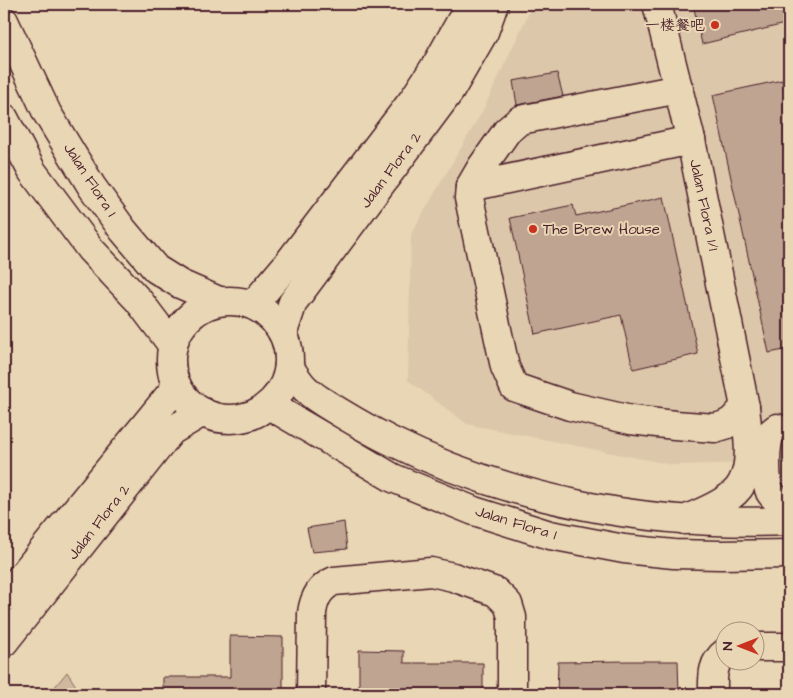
<svg xmlns="http://www.w3.org/2000/svg" width="793" height="698" viewBox="0 0 793 698" font-family="'Architects Daughter','LXGW WenKai TC',sans-serif">
<style>
.built{fill:#dcc7aa}
.green{fill:#cfb89e;stroke:#8c6c64}
.building{fill:#bfa591;stroke:#4a1f2b}
.lines{fill:none;stroke-linecap:round;stroke-linejoin:round}
.minor-casing{stroke:#4a1f2b;stroke-width:31}
.minor{stroke:#e9d6b4;stroke-width:28}
.poi-dot{fill:#c8321e;stroke:#e9d6b4;stroke-width:2}
.labels{text-anchor:middle;dominant-baseline:central;stroke-width:4;stroke-linejoin:round;paint-order:stroke}
.poi-label{font-size:15px;fill:#4a1f2b;stroke:#e9d6b4;text-anchor:end}
.street-label{font-size:15px;fill:#4a1f2b;stroke:#e9d6b4}
</style>
<rect width="100%" height="100%" fill="#e9d6b4"/>
<filter id="ink" filterUnits="userSpaceOnUse"><feTurbulence type="fractalNoise" baseFrequency=".02" numOctaves="2"/><feDisplacementMap in="SourceGraphic" scale="10" xChannelSelector="R" yChannelSelector="G"/><feConvolveMatrix kernelMatrix="1 2 1 2 8 2 1 2 1" color-interpolation-filters="sRGB"/></filter>
<g filter="url(#ink)">
<polygon class="built" points="533,4 789,4 789,462 673,465 467,424 408,380 411,234 483,110"/>
<polygon class="green" points="67,672 81,694 49,694"/>
<g class="building">
<polygon points="693,4 789,4 789,23 702,44"/>
<polygon points="557,73 563,96 517,105 513,81"/>
<polygon points="782,80 789,113 789,349 769,353 713,95"/>
<polygon points="664,197 698,354 633,369 621,315 535,334 510,218 573,205 576,216"/>
<polygon points="344,522 347,549 312,552 307,528"/>
<polygon points="230,636 283,637 283,694 163,694 163,677 230,677"/>
<polygon points="359,650 404,651 404,663 483,663 483,694 359,694"/>
<polygon points="628,661 678,661 679,694 557,694 558,662"/>
</g>
<g class="lines">
<defs>
<g id="minor">
<path d="M657 4 691 140 745 407C747 430 754 461 742 483 733 501 702 512 685 520"/>
<polyline points="4,21 47,113 92,187 123,230 156,269 180,284 219,301"/>
<polyline points="679,89 520,120 507,131 481,168 470,187 469,198 505,367 514,387 570,406 631,420 675,425 715,428 725,425 732,421 745,407"/>
<polyline points="4,118 32,171 91,250 139,301 173,346"/>
<polyline points="470,187 691,140"/>
<circle cx="230" cy="360" r="59"/>
<polyline points="253,305 290,261 413,100 438,62 466,12 469,4"/>
<polyline points="283,332 293,302 450,91 484,32 494,4"/>
<path d="M289 367C295 375 300 385 308 391 313 396 320 400 326 404 347 417 367 429 389 440 512 501 652 527 789 521"/>
<polyline points="269,405 393,478 474,511 550,535 624,549 674,554 720,555 789,554"/>
<path d="M777 428C775 429 773 431 771 433 764 443 765 481 770 492 774 499 782 503 789 506"/>
<polyline points="4,598 177,386"/>
<polyline points="4,642 171,431 203,412"/>
<polyline points="756,647 789,647"/>
<path d="M311 694 312 613C314 598 320 587 334 581L431 572 453 577 496 592 508 604 512 617V694"/>
<path d="M713 694C713 678 711 663 726 652"/>
</g>
</defs>
<use href="#minor" class="minor-casing"/>
<use href="#minor" class="minor"/>
</g>
</g>
<g class="poi-dot">
<circle cx="715" cy="25" r="5"/>
<circle cx="533" cy="229" r="5"/>
</g>
<g class="labels">
<g class="poi-label">
<text x="705" y="25">一楼餐吧</text>
<text x="543" y="229" text-anchor="start">The Brew House</text>
</g>
<g class="street-label">
<text transform="translate(391 170) rotate(-53)">Jalan Flora 2</text>
<text transform="translate(90 180) rotate(57)">Jalan Flora 1</text>
<text transform="translate(704 205) rotate(78)">Jalan Flora 1/1</text>
<text transform="translate(99 522) rotate(-52)">Jalan Flora 2</text>
<text transform="translate(516 523) rotate(17)">Jalan Flora 1</text>
</g>
</g>
<rect width="793" height="698" fill="none" stroke="#e9d6b4" stroke-width="20"/>
<rect x="10" y="10" width="773" height="678" fill="none" stroke="#4a1f2b" stroke-width="2" filter="url(#ink)"/>
<g transform="translate(740 646) rotate(270)"><circle r="24" fill="#e9d6b4" stroke="#a98d7d"/>
<path d="M0-4L9 19L0 12L-9 19Z" fill="#c8321e"/>
<text y="-8" font-size="14" font-weight="bold" text-anchor="middle" fill="#4a1f2b">N</text>
</g>
</svg>
